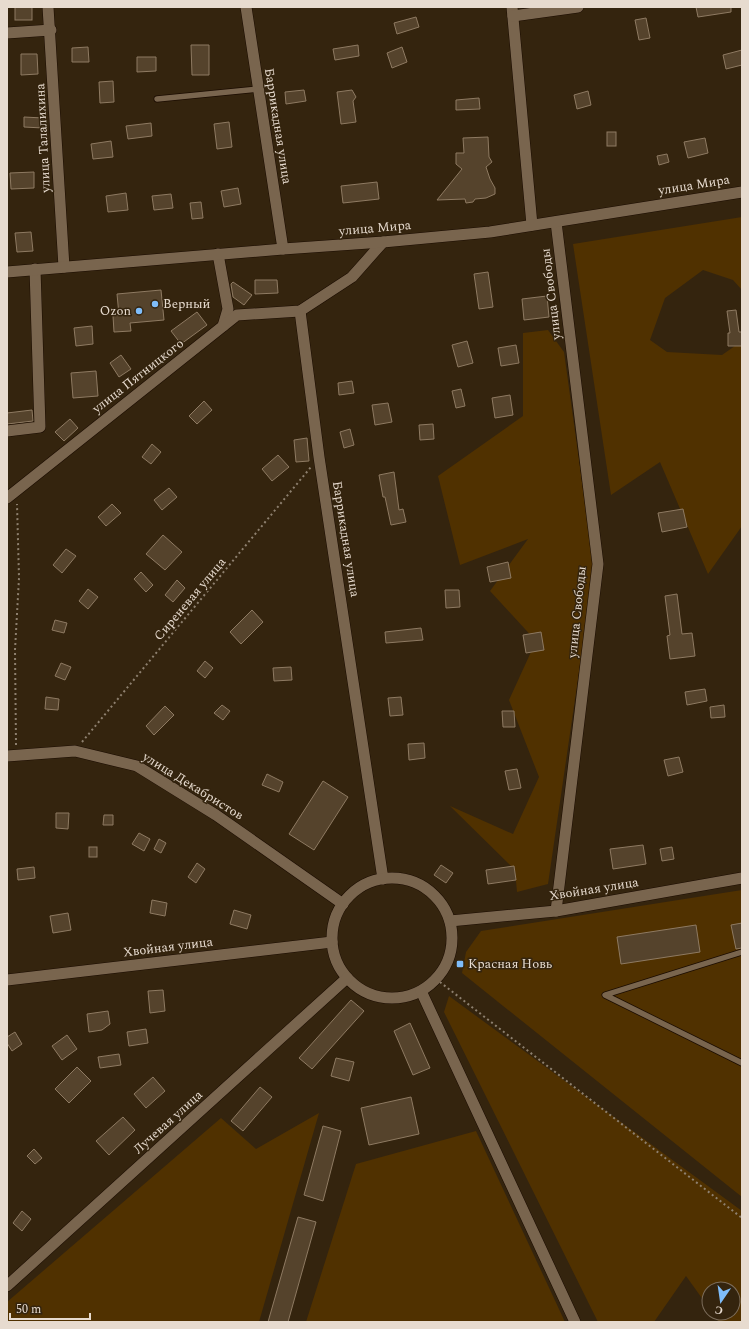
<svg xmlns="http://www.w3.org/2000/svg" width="749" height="1329" viewBox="0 0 749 1329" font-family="Spectral,serif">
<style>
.green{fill:#503100}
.building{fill:#55432c;stroke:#8e7a62}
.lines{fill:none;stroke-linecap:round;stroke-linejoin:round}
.service-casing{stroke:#1b0c00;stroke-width:7}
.minor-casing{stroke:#1b0c00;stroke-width:12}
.tertiary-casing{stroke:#1b0c00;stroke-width:12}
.path{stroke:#8e806f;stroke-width:2;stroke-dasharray:2 3;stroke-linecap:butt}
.service{stroke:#79654e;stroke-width:5.5}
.minor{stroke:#79654e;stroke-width:11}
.tertiary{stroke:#79654e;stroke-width:11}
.poi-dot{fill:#7fbdfa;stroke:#34240e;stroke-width:1.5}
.labels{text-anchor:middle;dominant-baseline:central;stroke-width:3;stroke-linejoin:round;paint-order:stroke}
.street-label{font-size:13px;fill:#e7dbcf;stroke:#34240e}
.poi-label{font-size:13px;fill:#e7dbcf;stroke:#34240e;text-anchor:start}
</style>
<rect width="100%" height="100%" fill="#34240e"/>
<g class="green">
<polygon points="742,217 742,290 733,280 703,270 665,298 650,340 667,352 722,355 742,341 742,526 708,574 660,462 611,495 573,244"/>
<polygon points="548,330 564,352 594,569 548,884 517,892 515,870 450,806 513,834 539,777 509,700 536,641 490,591 528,539 460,565 438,476 523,416 523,333"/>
<polygon points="742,890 742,1197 462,973 466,952 481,931"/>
<polygon points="449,996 742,1211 742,1322 719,1322 712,1313 733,1313 733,1289 709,1289 709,1308 686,1276 654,1322 598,1322 444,1012"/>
<polygon points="319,1113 259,1322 7,1322 7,1302 221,1118 256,1149"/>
<polygon points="476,1131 565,1322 306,1322 356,1164"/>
</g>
<g class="building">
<rect x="15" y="7" width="17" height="13"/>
<polygon points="696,7 731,7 731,12 698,17"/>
<polygon points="416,17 419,27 397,34 394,23"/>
<polygon points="646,18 650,38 639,40 635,20"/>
<polygon points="191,45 209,45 209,75 192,75"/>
<polygon points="358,45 359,56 335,60 333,49"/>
<polygon points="88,47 89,62 72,62 72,48"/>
<polygon points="402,47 407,62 392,68 387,53"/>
<polygon points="742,50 742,65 726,69 723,55"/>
<polygon points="21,54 37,54 38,74 21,75"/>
<polygon points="137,57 156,57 156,71 137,72"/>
<polygon points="113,81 114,102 100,103 99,82"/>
<polygon points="304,90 306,101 286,104 285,92"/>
<polygon points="352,90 356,97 353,101 356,122 341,124 337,92"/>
<polygon points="588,91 591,105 577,109 574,95"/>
<polygon points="479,98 480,109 456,110 456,100"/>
<polygon points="24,117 43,118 43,128 24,127"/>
<polygon points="229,122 232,147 217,149 214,124"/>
<polygon points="151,123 152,136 128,139 126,126"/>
<rect x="607" y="132" width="9" height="14"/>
<polygon points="488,137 489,157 492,162 486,167 490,179 495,188 495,194 486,198 475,199 473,202 466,203 465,199 437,200 462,169 456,164 456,153 464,153 463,138"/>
<polygon points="705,138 708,153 688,158 684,142"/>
<polygon points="111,141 113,157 93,159 91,144"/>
<polygon points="667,154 669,162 659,165 657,156"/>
<polygon points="34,172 34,188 11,189 10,173"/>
<polygon points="377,182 379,199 343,203 341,186"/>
<polygon points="238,188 241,204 224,207 221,191"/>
<polygon points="126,193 128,210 108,212 106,196"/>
<polygon points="171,194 173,208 154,210 152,196"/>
<polygon points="201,202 203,218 192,219 190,203"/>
<polygon points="31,232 33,251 17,252 15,233"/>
<polygon points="488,272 493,307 479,309 474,274"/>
<polygon points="255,280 277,280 278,293 255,294"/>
<polygon points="233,282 252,295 244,305 233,297 231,284"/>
<polygon points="161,290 164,320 130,323 131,331 114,332 113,316 119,315 117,294"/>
<polygon points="547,296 549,317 524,320 522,299"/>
<polygon points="736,310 739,332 742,332 742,346 728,346 728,333 730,333 727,311"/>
<polygon points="197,312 207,325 181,344 171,331"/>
<polygon points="92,326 93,344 76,346 74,328"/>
<polygon points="467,341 473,363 458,367 452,345"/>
<polygon points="516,345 519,363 501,366 498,348"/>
<polygon points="121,355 131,369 119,377 110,363"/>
<polygon points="96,371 98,396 73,398 71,373"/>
<polygon points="352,381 354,393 339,395 338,383"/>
<polygon points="461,389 465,406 456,408 452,391"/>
<polygon points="510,395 513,415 495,418 492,398"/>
<polygon points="204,401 212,410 197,424 189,416"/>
<polygon points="388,403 392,422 375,425 372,405"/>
<polygon points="32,410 33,421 7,424 7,413"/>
<polygon points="70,419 78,428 64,441 55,432"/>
<polygon points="433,424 434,439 420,440 419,425"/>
<polygon points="350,429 354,445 344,448 340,432"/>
<polygon points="307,438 309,461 296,462 294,440"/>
<polygon points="152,444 161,452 151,464 142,457"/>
<polygon points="278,455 289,467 272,481 262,469"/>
<polygon points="394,472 399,510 403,509 406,522 391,525 385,497 383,497 379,475"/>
<polygon points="169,488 177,497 162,510 154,500"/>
<polygon points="112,504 121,513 106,526 98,517"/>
<polygon points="683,509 687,527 662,532 658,513"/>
<polygon points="163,535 182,552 165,570 146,554"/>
<polygon points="66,549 76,556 62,573 53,565"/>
<polygon points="508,562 511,578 490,582 487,567"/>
<polygon points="141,572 153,585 146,592 134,579"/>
<polygon points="177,580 185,588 173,602 165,595"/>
<polygon points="88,589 98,597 88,609 79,601"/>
<polygon points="445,590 459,590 460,607 446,608"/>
<polygon points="677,594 682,634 692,633 695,656 670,659 667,636 670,635 665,596"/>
<polygon points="252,610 263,622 241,644 230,632"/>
<polygon points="55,620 67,623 64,633 52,630"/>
<polygon points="421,628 423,640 386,643 385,632"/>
<polygon points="541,632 544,650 526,653 523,635"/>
<polygon points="205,661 213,668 205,678 197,671"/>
<polygon points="61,663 71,667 65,680 55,676"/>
<polygon points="291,667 292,680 274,681 273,668"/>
<polygon points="705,689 707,701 687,705 685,692"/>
<polygon points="46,697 59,699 58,710 45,709"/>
<polygon points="401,697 403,715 390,716 388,698"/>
<polygon points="222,705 230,711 223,720 214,713"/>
<polygon points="724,705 725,717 711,718 710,707"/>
<polygon points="165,706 174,715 154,735 146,726"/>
<polygon points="502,711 514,711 515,727 503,727"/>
<polygon points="424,743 425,758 409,760 408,744"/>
<polygon points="679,757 683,772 668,776 664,760"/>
<polygon points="517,769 521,788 509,790 505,771"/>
<polygon points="267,774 283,782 279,792 262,785"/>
<polygon points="323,781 348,797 314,850 289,834"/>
<polygon points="56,813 69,813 68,829 56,828"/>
<polygon points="104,815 113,815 113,825 103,825"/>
<polygon points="139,833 150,839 144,851 132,844"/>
<polygon points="159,839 166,843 161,853 154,849"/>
<polygon points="643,845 646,864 613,869 610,849"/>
<rect x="89" y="847" width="8" height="10"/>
<polygon points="672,847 674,859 662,861 660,849"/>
<polygon points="197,863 205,869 196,883 188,877"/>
<polygon points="441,865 453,873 446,883 434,875"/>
<polygon points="514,866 516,880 488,884 486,870"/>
<polygon points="34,867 35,878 18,880 17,869"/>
<polygon points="152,900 167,903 165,916 150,913"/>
<polygon points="234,910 251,915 247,929 230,924"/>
<polygon points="68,913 71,930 53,933 50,916"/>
<polygon points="742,923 742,948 736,949 731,925"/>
<polygon points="696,925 700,952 621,964 617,937"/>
<polygon points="163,990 165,1011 150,1013 148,991"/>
<polygon points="351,1000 364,1011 312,1069 299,1058"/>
<polygon points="108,1011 110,1024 102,1030 89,1032 87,1014"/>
<polygon points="410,1023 430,1068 413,1075 394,1031"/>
<polygon points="146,1029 148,1043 129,1046 127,1032"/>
<polygon points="15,1032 22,1044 12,1051 7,1043 7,1037"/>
<polygon points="67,1035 77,1049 62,1060 52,1046"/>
<polygon points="119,1054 121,1065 100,1068 98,1057"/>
<polygon points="336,1058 354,1062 349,1081 331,1076"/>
<polygon points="77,1067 91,1081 69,1103 55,1089"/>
<polygon points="153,1077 165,1091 146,1108 134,1094"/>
<polygon points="260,1087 272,1097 243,1131 231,1121"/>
<polygon points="411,1097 419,1134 369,1145 361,1108"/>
<polygon points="123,1117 135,1130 109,1155 96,1141"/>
<polygon points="323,1126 341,1131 323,1201 304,1195"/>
<polygon points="34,1149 42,1158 35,1164 27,1156"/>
<polygon points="22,1211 31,1219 22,1231 13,1223"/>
<polygon points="298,1217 316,1222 288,1322 268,1322"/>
</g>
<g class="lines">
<defs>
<g id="service">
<polyline points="157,99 258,89"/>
<polyline points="742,952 605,995 742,1063"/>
</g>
<g id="minor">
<polyline points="48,7 64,267"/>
<polyline points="246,7 283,249"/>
<polyline points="512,7 532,225"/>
<polyline points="513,16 578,7"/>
<polyline points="7,33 51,30"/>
<polyline points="556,222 598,564 556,911"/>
<polyline points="218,254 228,309 223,326"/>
<polyline points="300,311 319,457 383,879"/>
<polyline points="7,431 40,427 35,269"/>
<polyline points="7,498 237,315 300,311 352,277 383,242"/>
<polyline points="7,756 75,751 137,766 216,815 343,904"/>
<circle cx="392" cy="938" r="60"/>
<polyline points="450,921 556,911 742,878"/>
<polyline points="7,980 332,942"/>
<polyline points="421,991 575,1322"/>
<polyline points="7,1286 347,978"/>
</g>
<polyline id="tertiary" points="7,272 283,249 383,242 490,232 742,192"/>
</defs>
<use href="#service" class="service-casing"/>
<use href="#minor" class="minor-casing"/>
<use href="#tertiary" class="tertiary-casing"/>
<g class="path">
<polyline points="82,742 311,467"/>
<polyline points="16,745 15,650 19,578 17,504"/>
<polyline points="436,979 742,1218"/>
</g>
<use href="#service" class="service"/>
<use href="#minor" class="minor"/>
<use href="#tertiary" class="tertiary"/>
</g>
<g class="poi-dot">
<circle cx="155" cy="304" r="4"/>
<circle cx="139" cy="311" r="4"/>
<rect x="456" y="960" width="8" height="8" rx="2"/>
</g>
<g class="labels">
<g class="street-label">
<text transform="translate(278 126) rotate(81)">Баррикадная улица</text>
<text transform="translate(43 138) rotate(-93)">улица Талалихина</text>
<text transform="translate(694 185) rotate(-9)">улица Мира</text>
<text transform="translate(375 228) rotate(-5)">улица Мира</text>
<text transform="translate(551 294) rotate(-97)">улица Свободы</text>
<text transform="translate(138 376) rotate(-38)">улица Пятницкого</text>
<text transform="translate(346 539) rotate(81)">Баррикадная улица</text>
<text transform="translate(190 599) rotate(-50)">Сиреневая улица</text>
<text transform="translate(577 612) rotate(-84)">улица Свободы</text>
<text transform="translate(193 786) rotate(32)">улица Декабристов</text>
<text transform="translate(594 889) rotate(-9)">Хвойная улица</text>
<text transform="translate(168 947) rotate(-7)">Хвойная улица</text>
<text transform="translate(168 1122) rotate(-42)">Лучевая улица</text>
</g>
<g class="poi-label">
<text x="163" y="304">Верный</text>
<text x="131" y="311" text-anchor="end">Ozon</text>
<text x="468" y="964">Красная Новь</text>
</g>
</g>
<rect width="749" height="1329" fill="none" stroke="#e7dbcf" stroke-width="16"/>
<g transform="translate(721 1301) rotate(193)"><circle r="19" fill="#34240e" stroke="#7c6d5b"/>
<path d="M0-3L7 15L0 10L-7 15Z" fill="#7fbdfa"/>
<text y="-6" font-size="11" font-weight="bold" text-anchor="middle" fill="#e7dbcf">С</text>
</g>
<path d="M10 1313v6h80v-6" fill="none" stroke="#e7dbcf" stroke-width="2"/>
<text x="16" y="1313" font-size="12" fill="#e7dbcf" stroke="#34240e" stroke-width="3" paint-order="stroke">50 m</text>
</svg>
